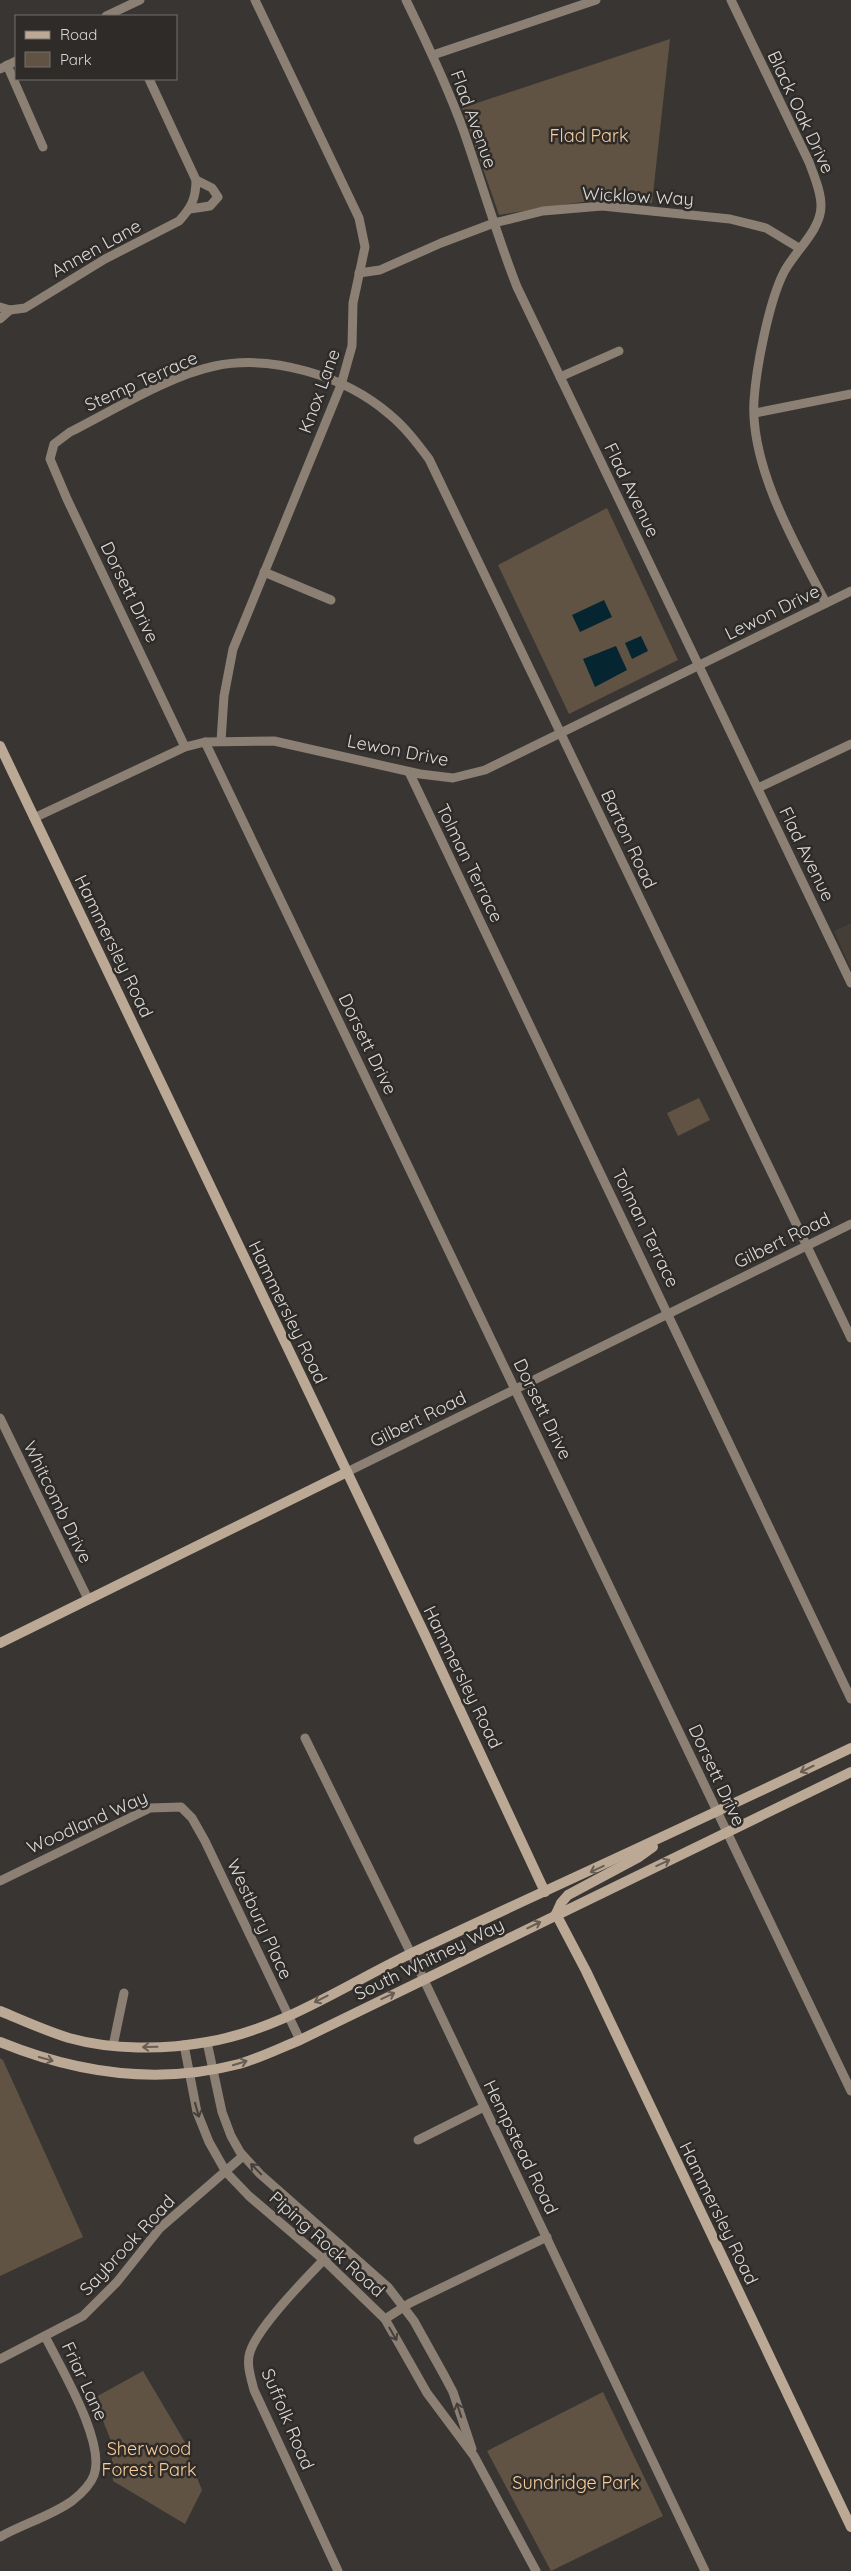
<svg xmlns="http://www.w3.org/2000/svg" width="851" height="2571" viewBox="0 0 851 2571" font-family="Quicksand,sans-serif">
<style>
.built{fill:#453e36}
.green{fill:#615343}
.water{fill:#052630}
.lines{fill:none;stroke-linecap:round;stroke-linejoin:round}
.street{stroke:#8b8073;stroke-width:9}
.secondary{stroke:#bba995;stroke-width:10}
.oneway{stroke:#665d54}
.oneway2{stroke:#45403b}
.labels{text-anchor:middle;dominant-baseline:central;stroke-width:5;stroke-linejoin:round;paint-order:stroke}
.street-label{font-size:18px;fill:#dcdad8;stroke:#2e2b28}
.park-label{font-size:18px;fill:#face9c;stroke:#2e2b28}
</style>
<rect width="100%" height="100%" fill="#383532"/>
<polygon class="built" points="851,923 851,969 834,931"/>
<g class="green">
<polygon points="670,39 652,203 607,198 499,215 462,108"/>
<polygon points="607,508 678,660 569,714 498,565"/>
<polygon points="699,1098 710,1120 678,1136 667,1113"/>
<polygon points="0,2058 3,2060 83,2237 0,2276"/>
<polygon points="143,2371 189,2449 186,2451 202,2490 185,2524 113,2481 111,2441 94,2398"/>
<polygon points="603,2392 663,2516 551,2571 487,2451"/>
</g>
<g class="water">
<polygon points="604,600 612,617 580,632 572,615"/>
<polygon points="641,636 648,651 632,659 625,643"/>
<polygon points="616,646 627,670 595,687 583,659"/>
</g>
<g class="lines">
<g class="street">
<path d="M406 0C427 43 448 87 464 132 482 184 497 236 517 287L851 983"/>
<path d="M731 0 809 162C814 176 821 191 821 206 821 230 795 251 784 272 769 301 756 368 754 401 750 467 796 546 826 603"/>
<polyline points="106,16 140,0"/>
<polyline points="433,55 596,0"/>
<polyline points="7,65 43,147"/>
<polyline points="0,69 16,61"/>
<polyline points="190,209 210,206 218,197 212,188 196,180"/>
<polyline points="359,273 380,270 441,243 494,223 543,211 602,206 730,219 766,228 799,248"/>
<path d="M0 307 10 310 25 308 105 259 179 221C191 208 196 199 196 180L149 79"/>
<polyline points="0,319 10,310"/>
<polyline points="560,377 619,351"/>
<polyline points="755,413 851,394"/>
<polyline points="264,572 331,600"/>
<polyline points="221,741 224,696 233,649 341,385 352,346 353,303 365,247 359,218 255,0"/>
<polyline points="205,742 851,2091"/>
<path d="M185 747 67 499 50 459 54 444 70 432C112 411 170 375 215 366 272 354 345 376 389 414 405 427 417 443 429 459L851 1338"/>
<polyline points="409,772 851,1699"/>
<polyline points="758,788 851,744"/>
<polyline points="34,818 185,747 205,742 274,741 420,774 453,778 485,770 851,591"/>
<polyline points="0,1418 88,1599"/>
<polyline points="347,1472 851,1224"/>
<polyline points="305,1738 424,1980 705,2571"/>
<polyline points="0,1881 150,1808 181,1807 192,1818 205,1841 300,2040"/>
<polyline points="207,2042 222,2112 231,2136 240,2152 260,2174 388,2287 414,2321 444,2375 453,2392 472,2449"/>
<polyline points="184,2045 197,2112 209,2142 226,2172 249,2196 324,2260 385,2319 427,2393 474,2456 536,2571"/>
<polyline points="113,2046 124,1993"/>
<polyline points="418,2140 484,2107"/>
<polyline points="385,2319 410,2303 547,2237"/>
<polyline points="0,2359 83,2316 117,2282 160,2228 243,2156"/>
<path d="M0 2537C23 2524 51 2516 72 2501 81 2494 90 2486 94 2475 106 2442 60 2367 45 2336"/>
<path d="M338 2571 254 2390C251 2378 246 2364 250 2352 259 2324 317 2267 339 2244"/>
</g>
<g class="secondary">
<polyline points="0,746 425,1635 545,1892"/>
<polyline points="0,1643 347,1472"/>
<polyline points="556,1914 586,1971 851,2527"/>
<polyline points="556,1914 561,1903 568,1895 639,1857 653,1847"/>
<path d="M0 2011C22 2020 46 2031 69 2038 112 2050 163 2050 207 2042 280 2030 345 1985 410 1954 557 1885 705 1818 851 1748"/>
<path d="M0 2042C76 2073 158 2085 239 2064 260 2058 280 2048 300 2040L851 1772"/>
</g>
</g>
<defs><path id="oneway-shaft" d="M-6 0H5M1.5-3L5.5 0L1.5 3" fill="none" stroke-width="1.6" stroke-linecap="round" stroke-linejoin="round" transform="scale(1.25)"/></defs>
<g class="oneway">
<use href="#oneway-shaft" transform="translate(807 1769) rotate(154)"/>
<use href="#oneway-shaft" transform="translate(663 1863) rotate(-25)"/>
<use href="#oneway-shaft" transform="translate(597 1869) rotate(155)"/>
<use href="#oneway-shaft" transform="translate(534 1925) rotate(-26)"/>
<use href="#oneway-shaft" transform="translate(388 1996) rotate(-25)"/>
<use href="#oneway-shaft" transform="translate(321 1999) rotate(153)"/>
<use href="#oneway-shaft" transform="translate(150 2047) rotate(179)"/>
<use href="#oneway-shaft" transform="translate(46 2059) rotate(15)"/>
<use href="#oneway-shaft" transform="translate(240 2063) rotate(-17)"/>
</g>
<g class="oneway2">
<use href="#oneway-shaft" transform="translate(197 2110) rotate(74)"/>
<use href="#oneway-shaft" transform="translate(256 2169) rotate(-134)"/>
<use href="#oneway-shaft" transform="translate(393 2334) rotate(60)"/>
<use href="#oneway-shaft" transform="translate(459 2410) rotate(-108)"/>
</g>
<g class="labels">
<g class="street-label">
<text transform="translate(801 112) rotate(65)">Black Oak Drive</text>
<text transform="translate(474 119) rotate(70)">Flad Avenue</text>
<text transform="translate(638 196) rotate(3)">Wicklow Way</text>
<text transform="translate(96 248) rotate(-29)">Annen Lane</text>
<text transform="translate(141 381) rotate(-24)">Stemp Terrace</text>
<text transform="translate(319 391) rotate(-70)">Knox Lane</text>
<text transform="translate(632 490) rotate(64)">Flad Avenue</text>
<text transform="translate(130 592) rotate(64)">Dorsett Drive</text>
<text transform="translate(772 612) rotate(-26)">Lewon Drive</text>
<text transform="translate(398 750) rotate(11)">Lewon Drive</text>
<text transform="translate(629 839) rotate(65)">Barton Road</text>
<text transform="translate(807 854) rotate(64)">Flad Avenue</text>
<text transform="translate(470 863) rotate(64)">Tolman Terrace</text>
<text transform="translate(114 946) rotate(64)">Hammersley Road</text>
<text transform="translate(368 1044) rotate(64)">Dorsett Drive</text>
<text transform="translate(646 1228) rotate(64)">Tolman Terrace</text>
<text transform="translate(782 1240) rotate(-26)">Gilbert Road</text>
<text transform="translate(288 1312) rotate(64)">Hammersley Road</text>
<text transform="translate(543 1409) rotate(64)">Dorsett Drive</text>
<text transform="translate(418 1419) rotate(-26)">Gilbert Road</text>
<text transform="translate(58 1502) rotate(64)">Whitcomb Drive</text>
<text transform="translate(463 1677) rotate(64)">Hammersley Road</text>
<text transform="translate(717 1775) rotate(65)">Dorsett Drive</text>
<text transform="translate(87 1822) rotate(-24)">Woodland Way</text>
<text transform="translate(260 1919) rotate(65)">Westbury Place</text>
<text transform="translate(429 1959) rotate(-26)">South Whitney Way</text>
<text transform="translate(521 2147) rotate(64)">Hempstead Road</text>
<text transform="translate(719 2213) rotate(64)">Hammersley Road</text>
<text transform="translate(327 2244) rotate(42)">Piping Rock Road</text>
<text transform="translate(127 2245) rotate(-47)">Saybrook Road</text>
<text transform="translate(85 2381) rotate(65)">Friar Lane</text>
<text transform="translate(288 2419) rotate(67)">Suffolk Road</text>
</g>
<g class="park-label">
<text x="589" y="135">Flad Park</text>
<text x="149" y="2448">Sherwood<tspan x="149" dy="21">Forest Park</tspan></text>
<text x="576" y="2482">Sundridge Park</text>
</g>
</g>
<rect x="15" y="15" width="162" height="65" fill="#2e2b28" stroke="#74716e"/>
<rect x="25" y="31" width="25" height="8" fill="#bba995" stroke="#74716e"/>
<text x="60" y="40" font-size="15" fill="#dcdad8">Road</text>
<rect x="25" y="52" width="25" height="15" fill="#615343" stroke="#74716e"/>
<text x="60" y="65" font-size="15" fill="#dcdad8">Park</text>
</svg>
